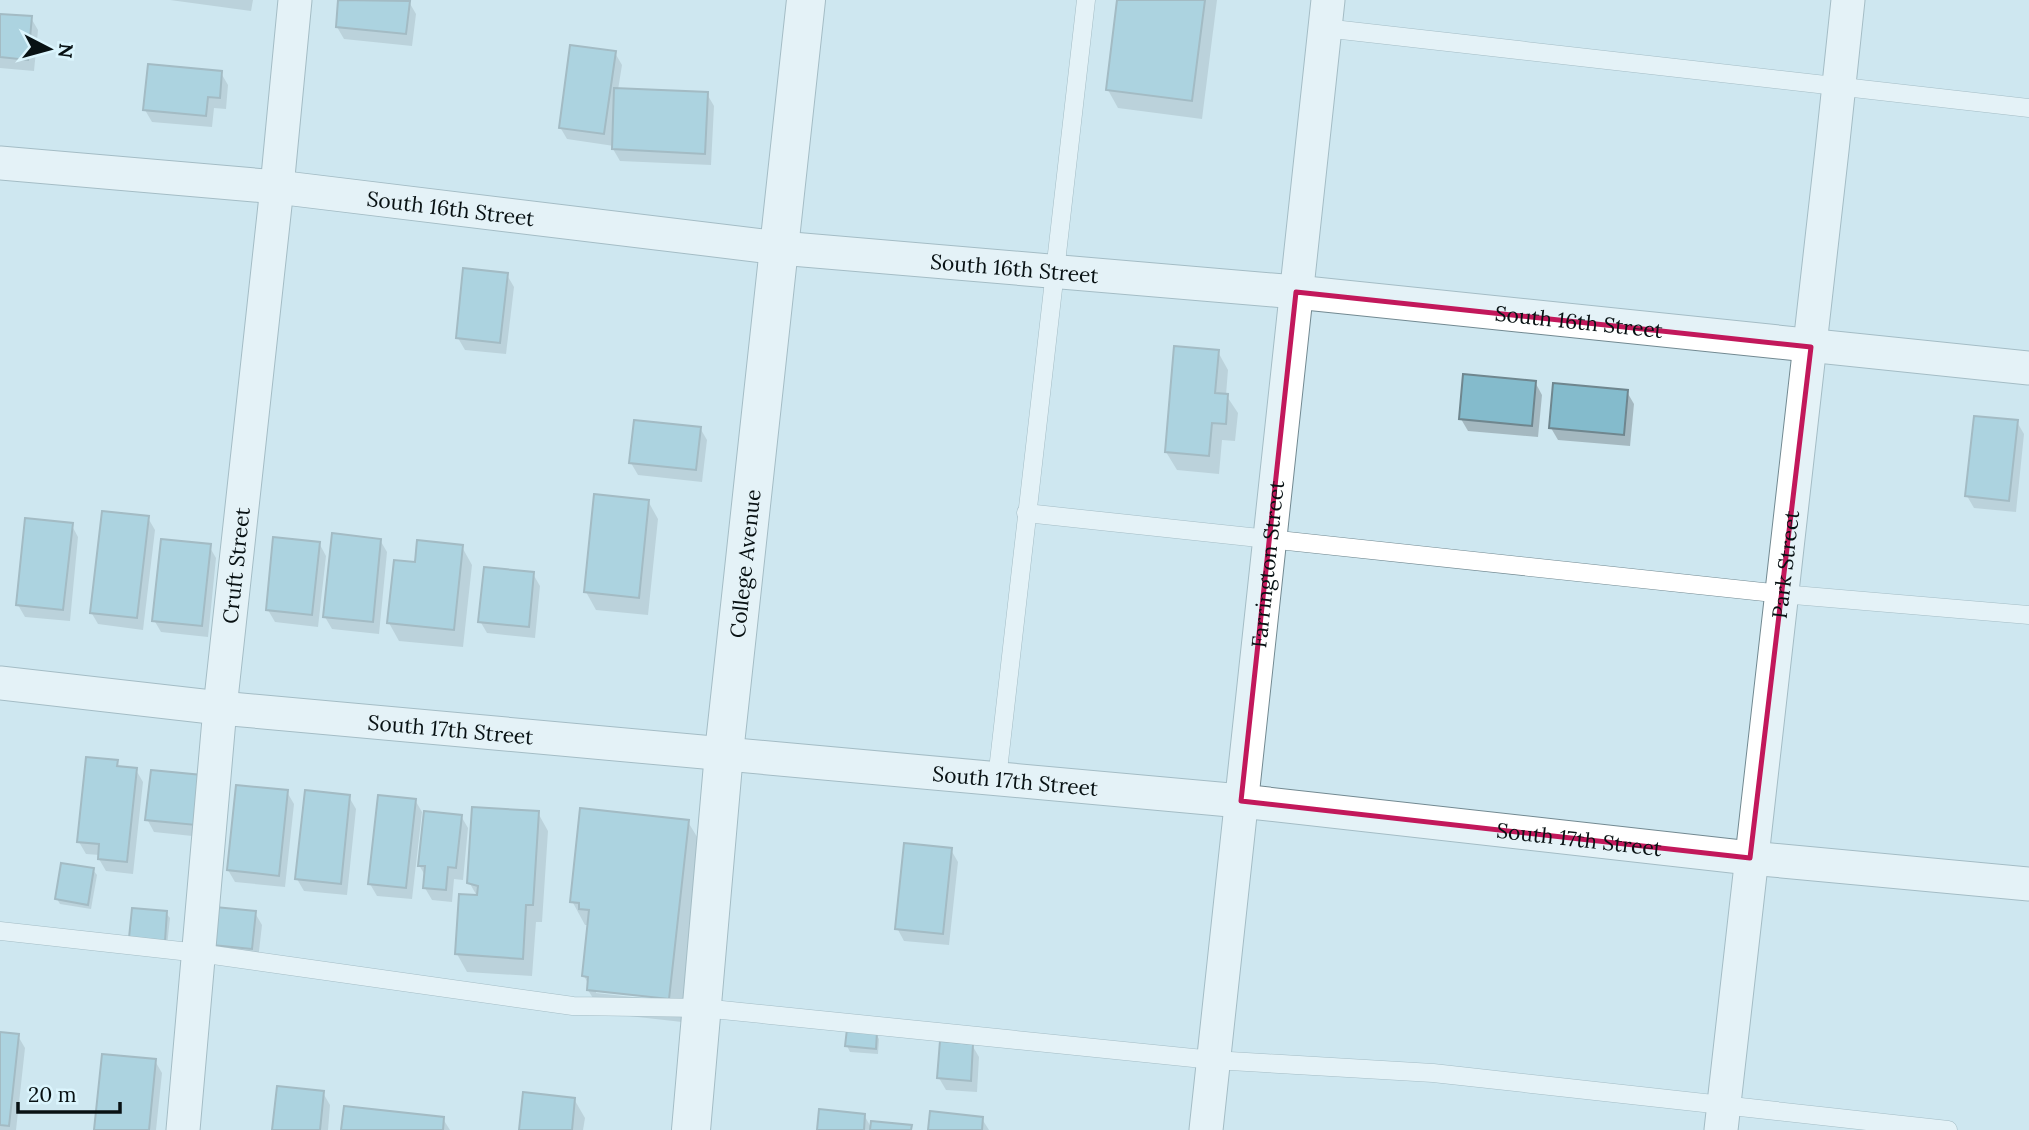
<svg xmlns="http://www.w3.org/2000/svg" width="2029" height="1130" viewBox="0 0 2029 1130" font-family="Lora,serif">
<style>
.shadow{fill:#0003;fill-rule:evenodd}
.building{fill:#84bbcc;stroke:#6f868e;stroke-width:2}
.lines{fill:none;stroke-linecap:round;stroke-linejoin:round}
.lane-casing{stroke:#728991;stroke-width:19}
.street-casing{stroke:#728991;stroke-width:35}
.secondary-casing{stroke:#728991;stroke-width:40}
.lane{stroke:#fff;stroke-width:18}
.street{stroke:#fff;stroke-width:33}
.secondary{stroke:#fff;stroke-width:38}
.marked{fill:none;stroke:#c2185b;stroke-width:5;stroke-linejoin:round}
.labels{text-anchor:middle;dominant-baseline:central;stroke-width:5;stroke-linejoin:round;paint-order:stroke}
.street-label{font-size:21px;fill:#081113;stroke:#dbf5fd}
</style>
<rect width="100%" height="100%" fill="#cee7f0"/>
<g class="shadow">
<polygon points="170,0 253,0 251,11"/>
<polygon points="340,0 387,0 409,2 416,14 412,46 344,39 337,27"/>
<polygon points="1119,0 1217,0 1202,119 1118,108 1108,90"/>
<polygon points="0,15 31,18 38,30 34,71 0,68"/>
<polygon points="615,53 622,65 618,90 707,94 714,106 711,165 620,161 613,149 614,146 567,139 560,127"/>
<polygon points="221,73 228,85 226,109 214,108 212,127 152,122 145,110"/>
<polygon points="507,275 514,287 506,354 465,350 458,338"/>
<polygon points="1218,352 1228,370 1226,395 1238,413 1235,441 1222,440 1219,474 1177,470 1166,452"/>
<polygon points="1535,382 1542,395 1538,437 1468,431 1461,419"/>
<polygon points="1627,392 1634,404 1630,446 1558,440 1551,428"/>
<polygon points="2017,422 2024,434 2016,512 1974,508 1967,496"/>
<polygon points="700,428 707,440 702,482 638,475 631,463"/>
<polygon points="648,501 658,519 648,615 596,610 586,592"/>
<polygon points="148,518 155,530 143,630 98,624 91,612"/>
<polygon points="71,524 78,537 70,621 25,617 18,605"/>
<polygon points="380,540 387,552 379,634 332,629 325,617"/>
<polygon points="319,543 326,556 318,627 275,622 268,610"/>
<polygon points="209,546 216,558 208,637 161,632 154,620"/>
<polygon points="462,547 472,565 463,647 399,641 389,623 417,564"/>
<polygon points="533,574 540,586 535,638 487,633 480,621"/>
<polygon points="117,762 120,768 136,770 143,782 133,874 106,871 99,859 100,855 86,854 79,842"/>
<polygon points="152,771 202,837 154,832 147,819"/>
<polygon points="287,792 294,804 285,887 235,882 228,870"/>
<polygon points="349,797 356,809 347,895 304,891 297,879"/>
<polygon points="415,800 422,812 412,899 377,896 370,884"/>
<polygon points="538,813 548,831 542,922 536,922 532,976 467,972 457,954 477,896 469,882"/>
<polygon points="461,816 468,828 463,880 454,879 452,902 432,900 425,888 426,877 419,865"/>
<path d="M688 822 702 845 682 1022 602 1013 588 990 589 985 584 976 589 925H585L572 901ZM596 989 678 999V1002L596 993Z"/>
<polygon points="951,850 958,862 949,945 904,941 897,928"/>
<polygon points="93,870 97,875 91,909 60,904 57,899"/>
<polygon points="166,913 170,918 167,946 134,943"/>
<polygon points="255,913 262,925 258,960 221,957 214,945"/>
<polygon points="0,1034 18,1036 25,1048 16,1130 0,1130"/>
<polygon points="876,1034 879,1039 878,1054 850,1052 847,1046"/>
<polygon points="972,1045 979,1057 977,1092 946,1090 939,1078"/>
<polygon points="155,1061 162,1073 156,1130 96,1130"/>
<polygon points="323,1093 330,1105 328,1130 274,1130"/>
<polygon points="574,1099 585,1118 583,1130 521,1130"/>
<polygon points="864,1115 872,1129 911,1127 912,1130 819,1130"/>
<polygon points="443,1119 450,1130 343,1130"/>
<polygon points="982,1119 989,1130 929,1130"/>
</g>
<g class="building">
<polygon points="338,0 410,1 406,34 336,27"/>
<polygon points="1117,0 1205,0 1192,101 1106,90"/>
<polygon points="0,14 32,16 28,60 0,57"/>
<polygon points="570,45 616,51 604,134 559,128"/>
<polygon points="148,64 222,71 220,98 208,97 206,116 143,110"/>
<polygon points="614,88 708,92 705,154 612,149"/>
<polygon points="463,268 508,273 500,343 456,338"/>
<polygon points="1174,346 1219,350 1215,393 1228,394 1226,424 1212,423 1209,456 1165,452"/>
<polygon points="1463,374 1536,381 1532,426 1459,419"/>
<polygon points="1553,383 1628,390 1624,435 1549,428"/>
<polygon points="1974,416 2018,420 2009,501 1965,496"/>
<polygon points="634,420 701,427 696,470 629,463"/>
<polygon points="594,494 649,500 639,598 584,592"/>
<polygon points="102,511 149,516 137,618 90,613"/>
<polygon points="25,518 73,523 63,610 16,605"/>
<polygon points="332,533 381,539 373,622 323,617"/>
<polygon points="273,537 320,542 312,615 266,610"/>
<polygon points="161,539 211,544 202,626 152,621"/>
<polygon points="417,540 463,545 454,630 387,623 394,560 415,562"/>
<polygon points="484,567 534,572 529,627 478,622"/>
<polygon points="86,757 118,760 117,766 137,768 127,862 98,859 99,844 77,842"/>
<polygon points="151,770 202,775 196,825 145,820"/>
<polygon points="236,785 288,790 279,876 227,870"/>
<polygon points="305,790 350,795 341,884 295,879"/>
<polygon points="378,795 416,799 406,888 368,884"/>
<polygon points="472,807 539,811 533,905 526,905 523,959 455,954 459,894 477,895 478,886 467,883"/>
<polygon points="580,808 689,820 669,999 587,990 588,977 582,976 589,910 579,909 579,903 570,902"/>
<polygon points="424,811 462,815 456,868 448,867 446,890 423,888 425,866 418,866"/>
<polygon points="904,843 952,848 943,934 895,929"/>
<polygon points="61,863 94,868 88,905 55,899"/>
<polygon points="215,907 256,911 252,949 212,945"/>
<polygon points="132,908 167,911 165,941 129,938"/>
<polygon points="847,1029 877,1032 876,1049 845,1046"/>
<polygon points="0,1032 19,1034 9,1126 0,1125"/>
<polygon points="940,1041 973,1044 971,1081 937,1078"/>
<polygon points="102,1054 156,1059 149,1130 94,1130"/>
<polygon points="277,1086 324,1091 320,1130 272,1130"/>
<polygon points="523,1092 575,1098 572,1130 519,1130"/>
<polygon points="344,1106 444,1117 443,1130 341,1130"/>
<polygon points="819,1109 865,1114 864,1130 817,1130"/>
<polygon points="930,1111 983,1117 982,1130 928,1130"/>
<polygon points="871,1121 912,1125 911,1130 870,1130"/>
</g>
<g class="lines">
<defs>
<g id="lane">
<polyline points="1324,28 2029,108"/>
<polyline points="1026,513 1782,594 2029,615"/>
<polyline points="997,779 1086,0"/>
<polyline points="0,931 199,953 573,1006 702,1008 1213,1060 1433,1073 1948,1130"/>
</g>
<g id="street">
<path id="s1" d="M0 163 277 187 780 248 1296 292 2029 368"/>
<path id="s2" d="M0 683 220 708 1241 801 1750 858 2029 884"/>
<path id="s3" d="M183 1130 220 708 277 187 295 0"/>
<path id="s4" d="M1206 1130 1328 0"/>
<path id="s5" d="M1721 1130C1761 753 1809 377 1848 0"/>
</g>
<g id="secondary">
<path id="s6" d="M691 1130 724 753 806 0"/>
</g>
</defs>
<use href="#lane" class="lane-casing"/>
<use href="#street" class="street-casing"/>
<use href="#secondary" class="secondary-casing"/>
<use href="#lane" class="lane"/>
<use href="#street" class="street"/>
<use href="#secondary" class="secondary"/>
</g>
<path d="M0 0H2029V1130H0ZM1296 292 1811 347 1750 858 1241 801Z" fill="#cee7f0" fill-opacity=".55" fill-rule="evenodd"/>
<path class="marked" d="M1296 292 1811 347 1750 858 1241 801Z"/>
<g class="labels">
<g class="street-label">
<text stroke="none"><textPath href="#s1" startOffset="453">South 16th Street</textPath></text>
<text stroke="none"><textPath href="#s1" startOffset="1020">South 16th Street</textPath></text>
<text stroke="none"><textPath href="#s1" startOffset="1587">South 16th Street</textPath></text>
<text stroke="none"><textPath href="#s3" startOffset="567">Cruft Street</textPath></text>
<text stroke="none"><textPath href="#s6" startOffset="569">College Avenue</textPath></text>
<text stroke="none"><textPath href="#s4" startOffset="569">Farrington Street</textPath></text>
<text stroke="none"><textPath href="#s5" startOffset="569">Park Street</textPath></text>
<text stroke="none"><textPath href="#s2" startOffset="453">South 17th Street</textPath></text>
<text stroke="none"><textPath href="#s2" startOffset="1020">South 17th Street</textPath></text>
<text stroke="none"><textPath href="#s2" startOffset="1587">South 17th Street</textPath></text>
</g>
</g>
<g transform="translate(49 49) rotate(96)" stroke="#dbf5fd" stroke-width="5" paint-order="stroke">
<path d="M0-5L12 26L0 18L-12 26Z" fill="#081113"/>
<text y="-10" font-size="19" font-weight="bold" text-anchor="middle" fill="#081113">N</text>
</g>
<path d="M18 1102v10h102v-10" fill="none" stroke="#081113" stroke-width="3.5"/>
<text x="28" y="1102" font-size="21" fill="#081113" stroke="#dbf5fd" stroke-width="5" paint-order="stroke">20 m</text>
</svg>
